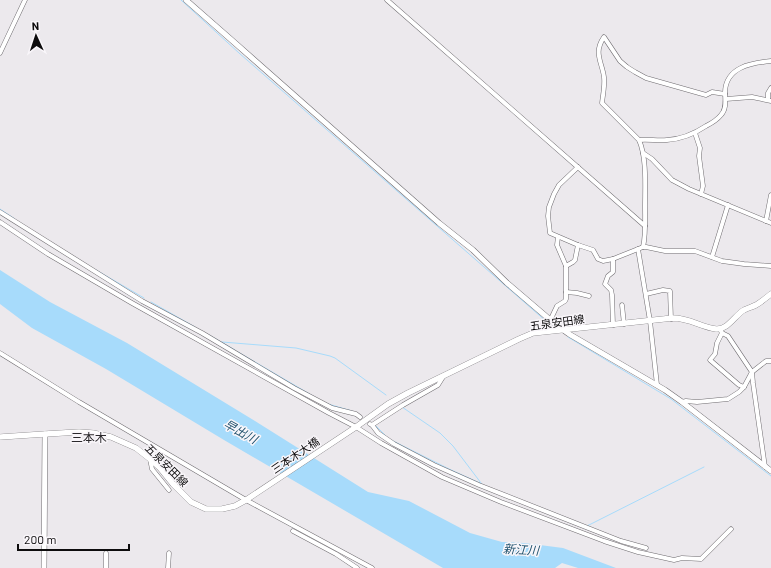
<svg xmlns="http://www.w3.org/2000/svg" width="771" height="568" viewBox="0 0 771 568" font-family="Barlow,'Noto Sans JP',sans-serif">
<style>
.water{fill:#a7dbfb}
.lines{fill:none;stroke-linecap:round;stroke-linejoin:round}
.stream{stroke:#a7dbfb;stroke-width:1}
.minor-casing{stroke:#6f6c70;stroke-width:5}
.tertiary-casing{stroke:#6f6c70;stroke-width:6}
.secondary-casing{stroke:#6f6c70;stroke-width:6}
.minor{stroke:#fff;stroke-width:4}
.tertiary{stroke:#fff;stroke-width:5}
.secondary{stroke:#fff;stroke-width:5.5}
.labels{text-anchor:middle;dominant-baseline:central;stroke-width:3;stroke-linejoin:round;paint-order:stroke}
.street-label{font-size:11px;fill:#0d0c0d;stroke:#f9f6fa}
.water-label{font-size:12px;font-style:italic;fill:#20526e;stroke:#f9f6fa}
.neighbourhood-label{font-size:12px;fill:#2b292c;stroke:#f9f6fa}
</style>
<rect width="100%" height="100%" fill="#ece9ed"/>
<polygon class="water" points="0,270 50,302 127,343 255,421 368,492 409,501 470,533 502,542 524,543 563,548 616,568 578,568 562,563 555,568 443,568 224,440 106,369 32,328 0,304"/>
<g class="lines">
<g class="stream">
<polyline points="181,0 239,53 547,322"/>
<polyline points="0,209 15,219"/>
<polyline points="96,270 144,298"/>
<polyline points="151,302 195,327"/>
<polyline points="209,335 235,350"/>
<polyline points="568,337 671,399 771,476"/>
<polyline points="222,342 296,348 330,356 335,358 386,395"/>
<polyline points="238,352 313,396"/>
<polyline points="328,404 352,411"/>
<polyline points="402,407 440,433 453,446 481,483"/>
<polyline points="376,426 387,437"/>
<polyline points="389,439 449,469 482,484"/>
<polyline points="587,526 704,467"/>
</g>
<defs>
<g id="minor">
<polyline points="387,0 645,226"/>
<polyline points="0,53 25,0"/>
<polyline points="726,99 752,97 771,101"/>
<polyline points="768,99 768,93 771,88"/>
<polyline points="695,133 700,148 699,156 703,186 701,194"/>
<path d="M639 140C649 139 657 141 667 140 682 139 694 134 706 126 712 123 717 120 721 115 727 109 725 99 725 92 726 67 751 63 771 61"/>
<polyline points="643,153 652,159 672,180 689,189 771,223"/>
<polyline points="578,167 559,185 554,194 549,207 548,216 550,233 578,245 593,250 598,259 603,261 613,259 643,247 646,247 665,251 695,251 722,261 744,264 771,266"/>
<polyline points="0,212 142,301 202,333 294,388 332,408 356,414 360,417"/>
<polyline points="766,221 771,195"/>
<polyline points="0,222 48,254 132,303 329,413 356,427 381,443 442,477 501,502 604,541 638,552 674,560 682,558 701,559 731,529"/>
<polyline points="558,237 557,245 566,266"/>
<path d="M643 247C646 234 645 220 645 206 645 187 647 158 639 140L602 103C603 94 605 86 604 77 602 62 593 53 604 37L620 61 627 67 635 72 646 78 706 95 712 92 725 94"/>
<polyline points="638,249 650,321 657,385"/>
<polyline points="712,257 728,205"/>
<polyline points="613,259 613,272 608,276 605,284 611,290 612,295 613,325"/>
<polyline points="566,292 577,293 589,296"/>
<polyline points="646,294 663,290 670,291 671,319"/>
<polyline points="622,305 624,324"/>
<polyline points="720,329 722,333 728,336 752,372 753,383 765,467"/>
<polyline points="538,332 548,325 557,306 565,301 566,299 566,266 573,262 575,260 578,245"/>
<polyline points="722,333 717,343 715,354 710,360 739,385 744,387"/>
<polyline points="0,353 79,402 246,500 372,568"/>
<polyline points="682,402 686,401 697,402 728,399 739,392 744,387 752,372 766,361 771,361"/>
<polyline points="370,424 372,425 378,433 394,444 434,465 479,485 621,541 646,548"/>
<polyline points="372,425 403,405 438,385 443,377"/>
<polyline points="150,459 152,469 169,490"/>
<polyline points="293,531 336,554 357,568"/>
<polyline points="106,568 106,553"/>
<polyline points="168,568 169,553"/>
</g>
<g id="tertiary">
<polyline points="186,0 235,43 439,223 473,250 507,283 555,324 569,334 665,390 682,402 771,471"/>
<polyline points="44,568 45,434"/>
</g>
<path id="secondary" d="M0 437 45 434 79 432 93 433 111 437 136 448 150 459 160 468 173 484 191 502 206 509H222L235 506 246 500 356 427 388 404 408 393 519 339 533 333 673 318C689 318 701 327 716 329 728 330 735 315 744 310 748 308 752 307 756 305 761 302 766 298 771 294"/>
</defs>
<use href="#minor" class="minor-casing"/>
<use href="#tertiary" class="tertiary-casing"/>
<use href="#secondary" class="secondary-casing"/>
<use href="#minor" class="minor"/>
<use href="#tertiary" class="tertiary"/>
<use href="#secondary" class="secondary"/>
</g>
<g class="labels">
<g class="street-label">
<text transform="translate(557 322) rotate(-8)">五泉安田線</text>
<text transform="translate(295 455) rotate(-34)">三本木大橋</text>
<text transform="translate(167 465) rotate(45)">五泉安田線</text>
</g>
<g class="water-label">
<text transform="translate(241 431) rotate(29)">早出川</text>
<text transform="translate(521 549) rotate(3)">新江川</text>
</g>
<g class="neighbourhood-label">
<text x="89" y="437">三本木</text>
</g>
</g>
<g transform="translate(36 36) rotate(357)" stroke="#f9f6fa" stroke-width="3" paint-order="stroke">
<path d="M0-3L7 15L0 10L-7 15Z" fill="#0d0c0d"/>
<text y="-6" font-size="11" font-weight="bold" text-anchor="middle" fill="#0d0c0d">N</text>
</g>
<path d="M18 544v6h111v-6" fill="none" stroke="#0d0c0d" stroke-width="2"/>
<text x="24" y="544" font-size="12" fill="#0d0c0d" stroke="#f9f6fa" stroke-width="3" paint-order="stroke">200 m</text>
</svg>
